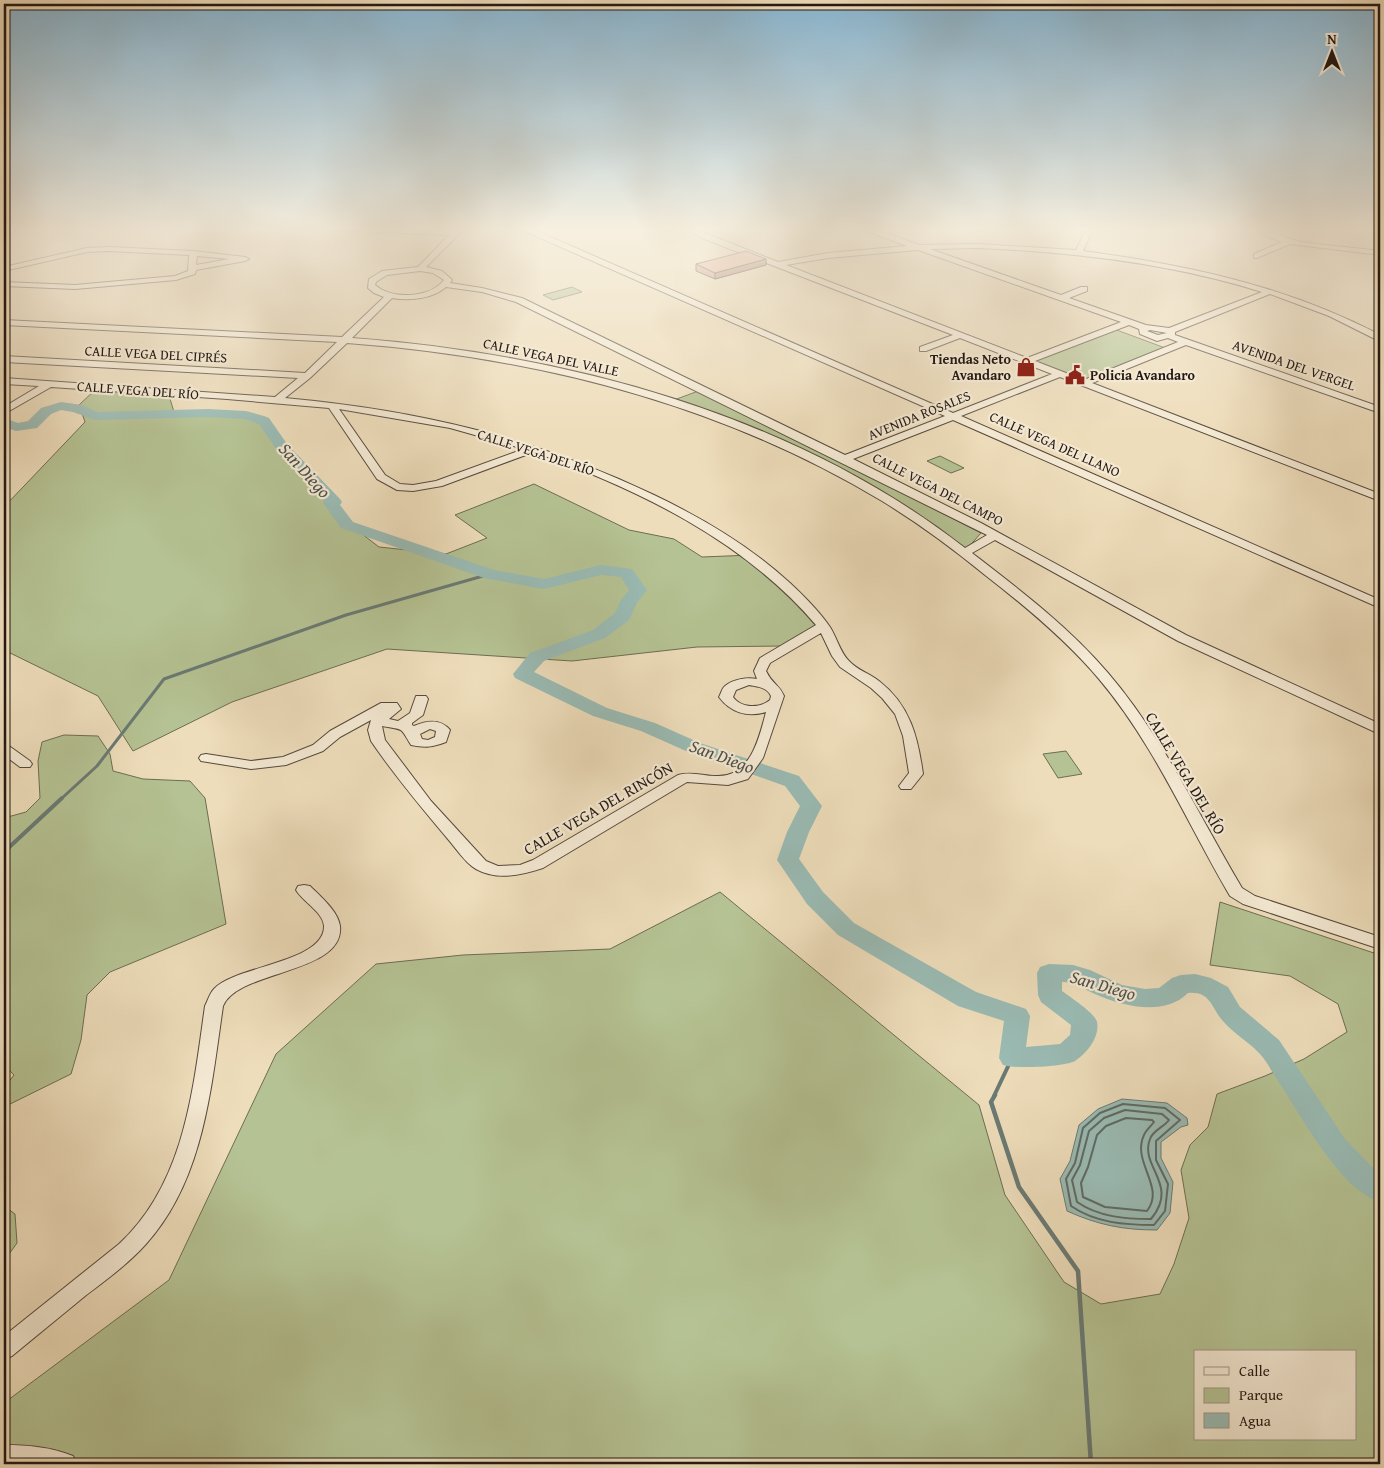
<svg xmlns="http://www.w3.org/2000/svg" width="1384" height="1468" viewBox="0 0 1384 1468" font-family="'Gentium Book Plus',serif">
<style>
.green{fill:#b5c293;stroke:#6c6d53;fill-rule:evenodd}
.water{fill:#9abbb4;stroke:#6a7a74}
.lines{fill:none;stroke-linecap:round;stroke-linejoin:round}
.shore{stroke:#5e6a64;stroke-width:2}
.stream-far2{stroke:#6a7a74;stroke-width:3}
.stream-far1{stroke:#6a7a74;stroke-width:4}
.stream{stroke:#6a7a74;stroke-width:4.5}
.river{fill:#9abbb4;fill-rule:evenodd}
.minor-casing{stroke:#56493d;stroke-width:2}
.minor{fill:#f4e9d3;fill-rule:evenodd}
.wall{fill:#c7887a;stroke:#231813}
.shaded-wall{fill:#a26f63;stroke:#231813}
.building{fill:#e79e8e;stroke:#231813}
.labels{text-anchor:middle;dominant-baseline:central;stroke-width:4.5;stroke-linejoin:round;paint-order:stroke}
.far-street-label{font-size:14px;fill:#231813;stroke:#f4e9d3}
.far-poi-label{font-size:14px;font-weight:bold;fill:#231813;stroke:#f4e9d3;text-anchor:end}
.street-label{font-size:16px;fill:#231813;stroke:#f4e9d3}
.water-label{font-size:18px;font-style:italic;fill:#4d514b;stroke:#f4e9d3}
</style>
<rect width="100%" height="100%" fill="#edb"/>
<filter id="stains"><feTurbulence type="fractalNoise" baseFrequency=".004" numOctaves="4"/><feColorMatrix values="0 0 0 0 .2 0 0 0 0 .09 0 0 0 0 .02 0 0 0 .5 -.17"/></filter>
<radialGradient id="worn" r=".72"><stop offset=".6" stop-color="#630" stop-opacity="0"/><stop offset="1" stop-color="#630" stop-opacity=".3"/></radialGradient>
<g class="green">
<polygon points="572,287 582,292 553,300 543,295"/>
<polygon points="1114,329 1168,349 1084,381 1031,360"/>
<polygon points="96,389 168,392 174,412 247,414 266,420 284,447 336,502 333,504 349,524 379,547 446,554 487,538 455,515 534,484 629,530 674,539 702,557 752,555 817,627 784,646 697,647 572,661 387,649 232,702 133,751 98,696 4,650 4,507 85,422 79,405"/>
<polygon points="701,390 981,533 966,550 870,488 674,400"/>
<polygon points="940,456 964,468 951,473 927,461"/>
<polygon points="64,735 98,736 110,754 113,771 143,779 190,781 205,798 226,924 110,972 87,995 81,1040 71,1074 4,1107 4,1088 14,1075 4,1065 4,818 26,812 40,798 38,761 42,742"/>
<polygon points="1066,751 1082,774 1058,778 1043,754"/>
<path d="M720 892 979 1105 1005 1195 1064 1282 1101 1304 1160 1294 1174 1264 1189 1218 1181 1170 1190 1145 1208 1127 1217 1094 1265 1076 1304 1059 1347 1032 1338 1004 1290 976 1210 965 1220 902 1380 955V1464H4V1403L169 1280 276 1054 376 964 463 955 610 949ZM1195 1352H1355V1439H1195Z"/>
<polygon points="4,1206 15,1214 17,1243 4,1261"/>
</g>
<path class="water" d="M1122 1099 1167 1103 1187 1118 1188 1125 1181 1127 1161 1142V1158L1173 1182 1170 1213 1157 1230C1123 1230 1098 1225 1067 1211L1060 1179 1070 1161 1079 1125 1098 1109Z"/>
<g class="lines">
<g class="shore">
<path d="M1123 1104 1165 1108 1180 1120 1156 1141V1160L1168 1184 1165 1211 1154 1225C1125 1225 1096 1223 1071 1206L1066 1179 1075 1163 1083 1128 1100 1113Z"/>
<path d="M1125 1110 1162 1114 1169 1120C1164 1127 1153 1130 1150 1139 1139 1167 1180 1184 1151 1219 1125 1219 1099 1217 1077 1202L1072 1180 1080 1165 1089 1131 1104 1118Z"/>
<path d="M1126 1118 1152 1120 1154 1122C1151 1126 1146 1130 1144 1135 1131 1162 1166 1187 1147 1211L1105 1207 1083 1197 1081 1183 1088 1167 1097 1135 1106 1126Z"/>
</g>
<polyline class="stream-far2" points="61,799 97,766 164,679 346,615 490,574"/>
<g class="stream-far1">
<polyline points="4,852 62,798"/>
<polyline points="994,1096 1012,1058"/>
</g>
<polyline class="stream" points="995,1095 991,1102 1019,1187 1078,1271 1091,1464"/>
<path class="river" d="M61 402 82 405 97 412 208 409 246 411 264 416 269 418 287 444 340 499 342 502 340 505 353 522 494 570 544 579 601 565 632 569 647 590 638 601 629 620 605 638 544 661 534 672 607 708 655 723 700 743 799 776 822 806 809 832 799 859 823 892 854 923 976 992 1026 1009 1030 1016 1026 1047 1060 1044 1070 1035 1071 1025 1041 1002 1038 995 1037 973 1040 967 1049 964 1073 965 1090 970 1122 985 1145 989 1159 988 1172 978 1181 975 1195 974 1211 978 1228 987 1240 1007 1279 1040 1345 1139 1380 1175V1202C1339 1189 1299 1112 1275 1076 1270 1069 1266 1060 1260 1054 1249 1042 1234 1034 1223 1021 1211 1008 1211 991 1188 993 1164 1017 1122 1006 1095 994 1083 989 1075 982 1062 982V991C1070 997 1095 1013 1097 1022 1100 1037 1087 1053 1075 1061 1065 1067 1014 1069 1003 1065L999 1058 1004 1021 958 1006 838 935 807 904 777 860 787 832 800 806 785 786 686 751 641 731 593 716 515 678 513 674 530 653 593 630 615 613 621 600 629 590 621 577 601 575 544 589 484 578 341 528 323 503 324 501 277 450 259 424 245 419 208 417 95 420 73 412 61 410 51 414 37 428 16 431 4 427V418L18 423 28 421 41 408Z"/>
<defs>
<g id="minor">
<polygon points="12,228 21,228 4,237 4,232"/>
<path d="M325 228 453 231 455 228H461V232L426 267 442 271 452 280 450 283 482 288 522 298 845 455 945 416 522 230V228H530L953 413 1052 374 960 338 926 351H920V347L953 335 699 237 687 228H694L705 233 778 262 828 253 907 246 864 230V228H872L919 245 978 244 1076 250 1087 228H1093L1083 251C1187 265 1287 286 1380 335V341L1377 340 1329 316 1270 294 1175 332V335L1380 407V413L1186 345 1092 383 1380 494V501L1060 377 961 416 1380 600V608L953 420 853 459 981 523 1186 635 1380 724V733L1375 732 1178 641 995 540 972 553C1020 590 1069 627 1108 673 1163 737 1199 816 1242 888L1255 896 1380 937V949L1243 904 1230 896C1187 823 1154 744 1099 679 1066 640 1025 606 985 575 952 548 918 523 882 501 719 403 535 357 347 343L310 378 285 398C416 410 534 437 654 495 702 518 750 546 790 583 804 596 819 611 830 627 837 638 840 652 849 661 857 670 869 673 879 681 910 705 918 737 923 774L911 789H901L899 786 909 773 903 736 895 714 882 698 871 688 840 667 832 656 821 633 770 663 766 671C772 684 779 684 784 696L763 758 748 779 728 785 687 782 543 868C521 875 498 881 476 869 465 863 456 848 447 838 421 807 394 775 371 741L368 730 371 720 340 737 323 751 286 765 251 769 201 761 199 758 201 755 206 754 251 761 283 757 313 745 330 731 381 703H397L401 709 389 719 398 721 410 713 416 696H426L428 699 423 715 412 723V725L414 726C426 721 440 718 450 730L446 742C433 747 425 748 411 745 400 727 405 730 382 726L385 740 431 801 486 861 498 866 520 865 533 860 678 775C692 771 703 776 716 776 750 778 759 739 766 712 747 718 730 712 719 697 721 694 722 688 725 686 733 679 748 677 757 679L754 671 760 658 816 625C743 540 638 489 534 452L442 486 413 491 397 490 377 479 329 408 227 399 51 387 4 414V407L39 386 4 384V378L275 397 298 378 4 362V356L305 373 337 342 4 325V320L342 337 384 297 374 293 368 288 369 279 382 271 418 267 449 235 329 230ZM978 248C1073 252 1170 263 1262 292L1169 328 1146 325 1069 298 1087 291V287H1081L1061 295 930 249ZM918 250 1121 322 1027 358 786 265 828 258ZM420 271 433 273 444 280C430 298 392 300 375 285L376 282 387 275ZM446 287 482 292 516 302 987 535 965 548C793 414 566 354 352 338L392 298C410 301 432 299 446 287ZM1129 325 1139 329 1140 334 1157 341 1168 338 1178 342 1084 380 1035 361ZM1150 330 1167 333 1158 335 1147 331ZM339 409 450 428 524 449 436 481 413 485 400 484 385 475ZM749 685C758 687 767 687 771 696L770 700C759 709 741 708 733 697L736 690ZM430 729 436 731 435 737 428 740 422 739 420 734Z"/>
<polygon points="1197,228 1208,228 1197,231"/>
<path d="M1254 228C1267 228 1284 238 1298 241 1325 246 1353 247 1380 251V255L1290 244 1257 258H1254V254L1282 242 1266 236Z"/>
<path d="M109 247 193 251 245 257 249 259 245 261 196 270 195 274 176 280 75 289 4 286V282L75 285 175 276 188 271 189 255 109 251 87 252 4 271V267L87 248ZM197 256 229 259 196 265Z"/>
<polygon points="4,745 9,746 30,761 32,764 30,767 20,767 4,755"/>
<path d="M304 885 310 886C320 896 338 911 340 926 345 974 237 970 223 1006 211 1088 204 1180 146 1244 128 1264 106 1280 85 1296 61 1316 36 1336 12 1356L4 1359V1336L119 1244C185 1183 193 1090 205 1006 208 1000 210 993 214 989 233 966 325 963 324 926 323 912 303 902 296 890L298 886Z"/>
<path d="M4 1445C27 1445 51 1447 73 1456L77 1464H4Z"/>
</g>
</defs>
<use href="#minor" class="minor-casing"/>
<use href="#minor" class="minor"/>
</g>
<polygon class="wall" points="766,259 766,265 715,279 696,271 696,264"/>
<polygon class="shaded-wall" points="766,259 766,265 715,279 715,273"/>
<polygon class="building" points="746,251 766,259 715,273 696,264"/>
<linearGradient id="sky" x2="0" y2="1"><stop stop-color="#89b7d3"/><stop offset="0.53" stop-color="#f7f0e0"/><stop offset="1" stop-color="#f7f0e0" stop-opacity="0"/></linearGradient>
<rect width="1384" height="433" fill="url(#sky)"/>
<defs>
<symbol id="shop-bare" viewBox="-9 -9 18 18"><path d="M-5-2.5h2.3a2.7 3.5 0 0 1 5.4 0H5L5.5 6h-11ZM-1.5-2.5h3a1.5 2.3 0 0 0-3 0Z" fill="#8f2418" stroke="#f4e9d3" stroke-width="2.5" paint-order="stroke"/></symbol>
<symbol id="civic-bare" viewBox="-9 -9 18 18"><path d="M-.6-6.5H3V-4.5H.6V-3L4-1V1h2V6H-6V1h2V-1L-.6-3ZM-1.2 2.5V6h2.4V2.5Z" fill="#8f2418" stroke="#f4e9d3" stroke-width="2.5" paint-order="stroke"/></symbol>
</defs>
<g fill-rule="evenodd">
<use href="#shop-bare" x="1012" y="353" width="28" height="28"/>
<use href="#civic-bare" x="1061" y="361" width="28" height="28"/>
</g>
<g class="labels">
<g class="far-street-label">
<text transform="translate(156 354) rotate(3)">CALLE VEGA DEL CIPRÉS</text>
<text transform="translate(551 357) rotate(12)">CALLE VEGA DEL VALLE</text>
<text transform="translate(1294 365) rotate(19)">AVENIDA DEL VERGEL</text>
<text transform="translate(138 390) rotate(4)">CALLE VEGA DEL RÍO</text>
<text transform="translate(919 415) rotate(-22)">AVENIDA ROSALES</text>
<text transform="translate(1055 444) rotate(24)">CALLE VEGA DEL LLANO</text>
<text transform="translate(536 452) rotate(18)">CALLE VEGA DEL RÍO</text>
<text transform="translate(938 489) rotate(27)">CALLE VEGA DEL CAMPO</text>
</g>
<g class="far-poi-label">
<text x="1011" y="359">Tiendas Neto<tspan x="1011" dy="16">Avandaro</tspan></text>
<text x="1090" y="375" text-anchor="start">Policia Avandaro</text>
</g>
<g class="street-label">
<text transform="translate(1186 773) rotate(59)">CALLE VEGA DEL RÍO</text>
<text transform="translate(598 808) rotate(-30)">CALLE VEGA DEL RINCÓN</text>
</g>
<g class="water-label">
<text transform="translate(305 470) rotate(48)">San Diego</text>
<text transform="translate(722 756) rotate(20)">San Diego</text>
<text transform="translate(1103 985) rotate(16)">San Diego</text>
</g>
</g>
<rect width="1384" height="1468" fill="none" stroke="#edb" stroke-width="20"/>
<rect x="5" y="5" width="1374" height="1458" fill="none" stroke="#231813" stroke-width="2.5"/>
<rect x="10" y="10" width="1364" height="1448" fill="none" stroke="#231813"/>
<rect x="1194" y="1350" width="162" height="90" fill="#f4e9d3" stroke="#a09586"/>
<rect x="1204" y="1367" width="25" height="8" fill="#f4e9d3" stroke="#a09586"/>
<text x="1239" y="1376" font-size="15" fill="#231813">Calle</text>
<rect x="1204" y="1388" width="25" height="15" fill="#b5c293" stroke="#a09586"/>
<text x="1239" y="1400" font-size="15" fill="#231813">Parque</text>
<rect x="1204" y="1413" width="25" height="15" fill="#9abbb4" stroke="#a09586"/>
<text x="1239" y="1426" font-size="15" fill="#231813">Agua</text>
<g transform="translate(1332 52)" stroke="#f4e9d3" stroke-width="4" paint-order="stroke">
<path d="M0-4L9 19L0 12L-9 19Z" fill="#231813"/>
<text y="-8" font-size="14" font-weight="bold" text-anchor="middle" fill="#231813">N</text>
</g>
<rect width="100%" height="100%" filter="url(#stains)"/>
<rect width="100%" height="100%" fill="url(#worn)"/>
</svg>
